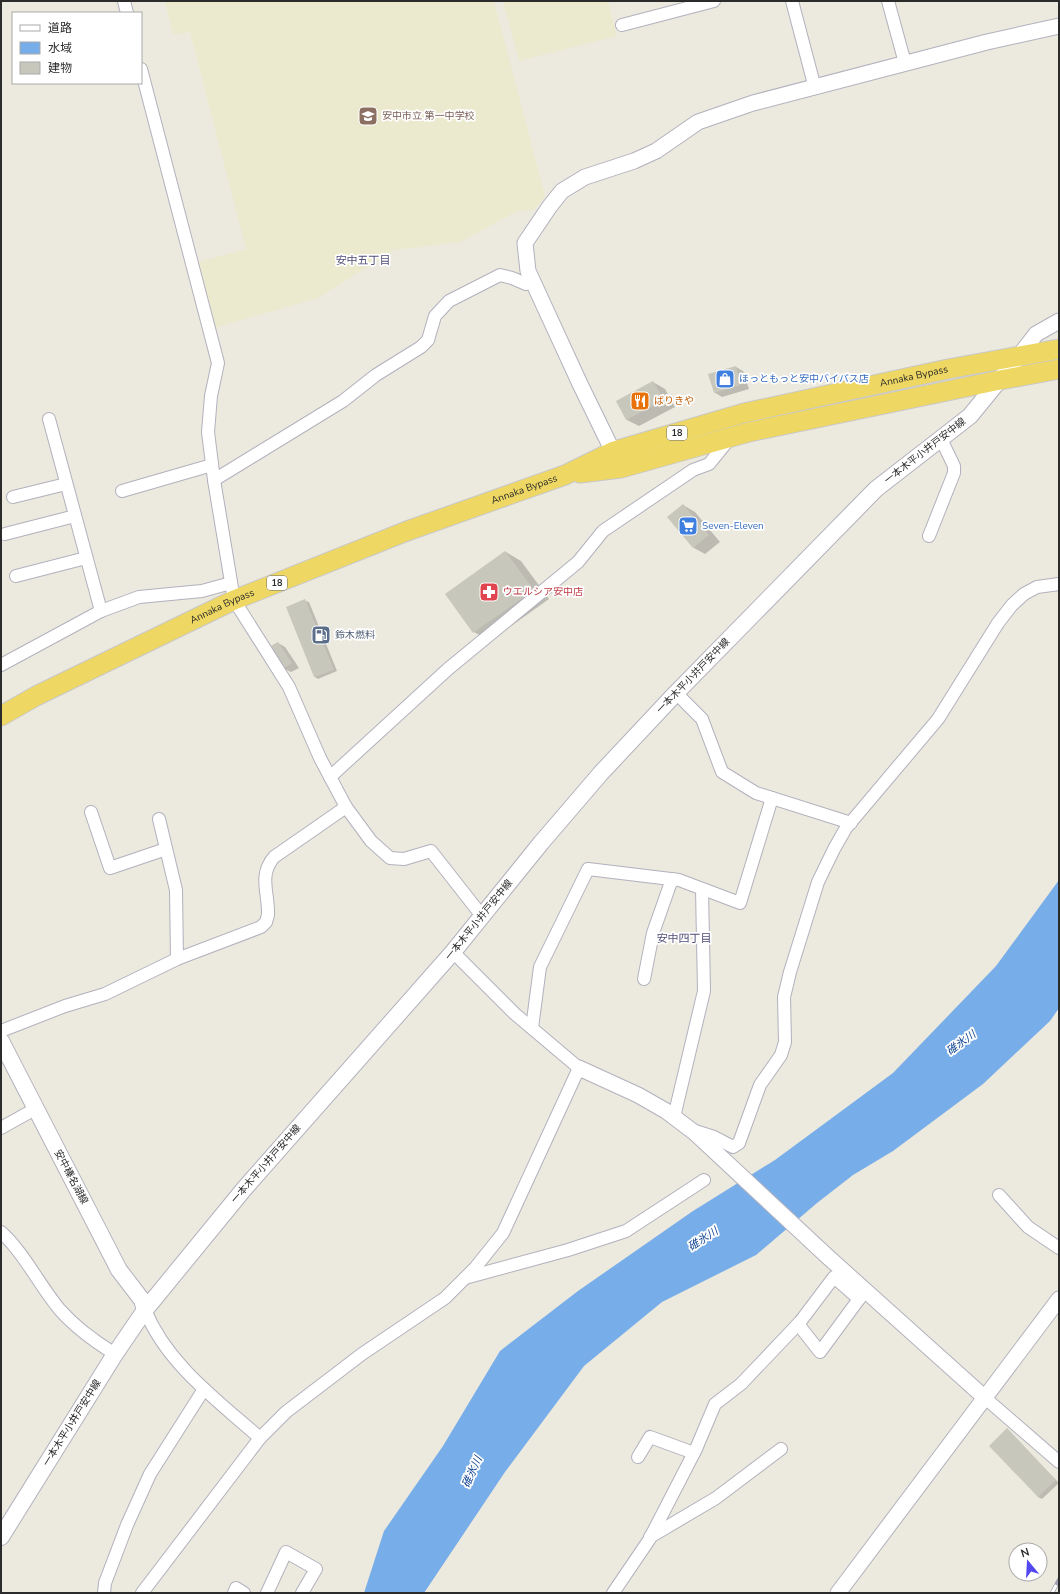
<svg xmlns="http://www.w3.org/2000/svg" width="1060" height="1594" viewBox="0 0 1060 1594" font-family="'Nunito Sans','Noto Sans JP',sans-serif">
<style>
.education{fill:#eceace}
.water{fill:#77ade8}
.shadow{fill:#0003}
.building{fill:#c8c7bc}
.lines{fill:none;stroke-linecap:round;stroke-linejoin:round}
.minor-casing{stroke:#b2b1be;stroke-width:14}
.tertiary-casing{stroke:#b2b1be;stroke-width:17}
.secondary-casing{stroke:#b2b1be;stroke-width:18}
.trunk-casing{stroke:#c8c8c8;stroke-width:21}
.minor{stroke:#fff;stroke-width:12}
.tertiary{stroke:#fff;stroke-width:15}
.secondary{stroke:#fff;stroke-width:16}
.trunk{stroke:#eed863;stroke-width:19}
.rail-casing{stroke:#a3a1b4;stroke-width:4.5}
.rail{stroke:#fff;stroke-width:3;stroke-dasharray:9;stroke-linecap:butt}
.labels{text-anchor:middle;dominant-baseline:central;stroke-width:3.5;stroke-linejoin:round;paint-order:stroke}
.shield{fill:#fff;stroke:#6b6b6b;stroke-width:1}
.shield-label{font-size:9px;font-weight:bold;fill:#2b2b2b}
.education-label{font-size:10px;fill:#785e54;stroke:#fff;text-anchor:start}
.street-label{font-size:10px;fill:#2b2b2b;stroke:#fff}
.shop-label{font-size:10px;fill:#366cbe;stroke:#fff;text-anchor:start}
.food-label{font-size:10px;fill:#c56008;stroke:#fff;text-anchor:start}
.health-label{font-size:10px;fill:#be3a42;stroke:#fff;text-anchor:start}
.service-label{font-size:10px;fill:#4e5e75;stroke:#fff;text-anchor:start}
.neighbourhood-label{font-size:11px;fill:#514e79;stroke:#fff}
.water-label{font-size:11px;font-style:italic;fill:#154894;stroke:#fff}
</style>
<rect width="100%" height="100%" fill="#ece9de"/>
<g class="education">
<polygon points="165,1 494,1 545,196 534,210 516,212 460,242 394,250 318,298 213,328 195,263 246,249 190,32 173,35"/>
<polygon points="503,1 608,1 617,36 519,61"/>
</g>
<polygon class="water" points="1059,880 1059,1008 1050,1021 983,1084 893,1151 853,1175 817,1203 756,1255 662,1302 584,1366 505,1472 424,1593 364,1593 384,1531 443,1446 500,1351 578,1291 693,1211 775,1160 893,1073 996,966"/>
<g class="shadow">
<polygon points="736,367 743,371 749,389 722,397 714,392"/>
<polygon points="653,382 665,389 675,407 639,426 627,420 617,402"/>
<polygon points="683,505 695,512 720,542 705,554 694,548 669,517"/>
<polygon points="506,552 521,561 549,599 490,641 474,632"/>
<polygon points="305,601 309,602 337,671 318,679 315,677"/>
<polygon points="278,643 285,647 299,668 291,672 283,668"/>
<polygon points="1007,1430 1059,1483 1042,1499 1038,1497"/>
</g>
<g class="building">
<polygon points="736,366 741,385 714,393 708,374"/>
<polygon points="653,381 664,400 626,420 616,401"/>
<polygon points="683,504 709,535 693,548 667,517"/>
<polygon points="505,551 534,590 473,633 445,594"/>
<polygon points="305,599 334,670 314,677 286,607"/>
<polygon points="278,642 292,663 283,669 269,647"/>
<polygon points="1007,1428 1056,1480 1038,1497 989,1446"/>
</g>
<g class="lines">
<defs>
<g id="minor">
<polyline points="124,1 127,13"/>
<polyline points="792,1 815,88"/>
<polyline points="888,1 905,63"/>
<polyline points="622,25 714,1"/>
<polyline points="141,69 218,363 211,396 208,432 214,480 234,600 289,687 320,758 346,807 371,841 390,858 404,859 431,851 482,916"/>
<polyline points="49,419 101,611"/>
<polyline points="214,480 343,401 376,375 421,347 428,340 435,316 449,301 500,275 512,278 526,284 533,281"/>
<polyline points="122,491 212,465"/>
<polyline points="13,497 66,484"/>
<polyline points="5,534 75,516"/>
<polyline points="929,536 954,473 954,466 941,439"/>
<polyline points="16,576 86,558"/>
<polyline points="1,665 101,611 139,597 202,591 231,583"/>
<polyline points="676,693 702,719 722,772 756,793 851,823"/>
<polyline points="330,777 448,669 578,562 603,531 693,470 709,464 731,437"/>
<polyline points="91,812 110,868 166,849"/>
<polyline points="159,819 176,890 177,959"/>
<polyline points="644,979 653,933 672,879"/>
<polyline points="532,1028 540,967 588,869 679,880 740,903 772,798"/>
<path d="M1 1031 65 1006 105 994 177 959 261 927 266 922 268 915C269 893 258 876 274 857L346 807"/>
<polyline points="674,1117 704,991 702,889"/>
<polyline points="1,1128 35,1109"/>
<polyline points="692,1130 714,1137 733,1147 739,1143 760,1085 781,1055 785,1042 784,997 790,972 818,882 834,849 846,828 938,719 998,623 1012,605 1024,594 1037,587 1059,584"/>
<polyline points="999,1195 1028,1227 1059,1248"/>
<path d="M1 1232C25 1254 39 1285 60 1310 76 1328 94 1341 115 1354"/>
<polyline points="465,1278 568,1250 626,1231 704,1180"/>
<path d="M145 1310C167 1364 217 1400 260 1438"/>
<polyline points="798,1324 820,1352 859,1299"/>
<polyline points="984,1397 1059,1462"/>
<polyline points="638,1457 650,1437 694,1453"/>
<polyline points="650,1537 716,1498 781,1449"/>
<polyline points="104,1593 105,1583 127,1525 150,1474 204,1389"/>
<polyline points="142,1593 260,1438 286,1412 362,1354 445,1298 475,1268 503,1233 579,1068 515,1014 453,952"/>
<polyline points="234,1593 236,1588 244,1593"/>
<polyline points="267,1593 286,1552 316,1569 302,1593"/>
<polyline points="613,1593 649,1540 696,1449 715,1404 741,1384 800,1322 834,1277 859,1299 866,1290"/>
</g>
<g id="tertiary">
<polyline points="1019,356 1036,334 1059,321"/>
<polyline points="617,460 580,384 528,271 525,243 550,206 562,191 585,177 634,161 656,151 698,122 753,103 987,42 1059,26"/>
<polyline points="579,1068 638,1095 666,1111 695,1133 828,1257 984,1397"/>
<polyline points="838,1593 1059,1299"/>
</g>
<g id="secondary">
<polyline points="1,1041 119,1270 142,1300 145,1310"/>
<polyline points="1,1537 115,1354 145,1310 244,1189 453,952 541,843 601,773 676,693 876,489 970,416 1019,356"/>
</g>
<g id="trunk">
<polyline points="580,473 621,468 749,432 1000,380 1059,369"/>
<path id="s1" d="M1 716 36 696 234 600 407 531 565 475 614 451 744 413 948 369 1059 349"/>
</g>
</defs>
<use href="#minor" class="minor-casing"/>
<use href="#tertiary" class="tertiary-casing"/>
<use href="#secondary" class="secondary-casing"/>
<use href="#trunk" class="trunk-casing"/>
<use href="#minor" class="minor"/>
<use href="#tertiary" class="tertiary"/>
<use href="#secondary" class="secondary"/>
<use href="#trunk" class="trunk"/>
<defs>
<polyline id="rail" points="1052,1593 1059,1580"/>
</defs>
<use href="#rail" class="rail-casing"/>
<use href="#rail" class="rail"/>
</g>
<defs>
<symbol id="school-square" viewBox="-11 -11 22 22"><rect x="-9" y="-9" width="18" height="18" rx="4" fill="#8d6e63" stroke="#fff"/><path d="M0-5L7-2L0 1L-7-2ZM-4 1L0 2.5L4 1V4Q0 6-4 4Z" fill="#fff"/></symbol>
<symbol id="shop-square" viewBox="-11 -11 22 22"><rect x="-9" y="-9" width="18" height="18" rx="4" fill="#3f7fe0" stroke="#fff"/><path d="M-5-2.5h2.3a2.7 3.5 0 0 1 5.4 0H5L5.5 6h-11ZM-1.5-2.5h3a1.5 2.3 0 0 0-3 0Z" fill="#fff"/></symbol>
<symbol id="restaurant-square" viewBox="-11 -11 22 22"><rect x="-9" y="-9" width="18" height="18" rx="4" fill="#e8710a" stroke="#fff"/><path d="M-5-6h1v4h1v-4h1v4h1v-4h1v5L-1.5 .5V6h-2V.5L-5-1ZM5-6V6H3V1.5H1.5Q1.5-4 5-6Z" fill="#fff"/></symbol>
<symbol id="supermarket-square" viewBox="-11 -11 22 22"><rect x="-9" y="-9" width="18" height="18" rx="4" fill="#3f7fe0" stroke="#fff"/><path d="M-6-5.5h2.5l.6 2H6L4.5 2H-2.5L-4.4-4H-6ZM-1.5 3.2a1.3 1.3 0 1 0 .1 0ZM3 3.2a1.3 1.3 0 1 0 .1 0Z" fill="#fff"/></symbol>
<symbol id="pharmacy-square" viewBox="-11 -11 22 22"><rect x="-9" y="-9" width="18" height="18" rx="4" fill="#e0444e" stroke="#fff"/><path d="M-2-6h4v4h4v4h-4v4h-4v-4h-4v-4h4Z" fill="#fff"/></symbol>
<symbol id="fuel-square" viewBox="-11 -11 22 22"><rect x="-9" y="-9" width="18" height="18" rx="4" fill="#5c6f8a" stroke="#fff"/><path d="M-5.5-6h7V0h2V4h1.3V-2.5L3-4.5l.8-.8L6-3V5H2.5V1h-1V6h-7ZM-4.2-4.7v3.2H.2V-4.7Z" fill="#fff"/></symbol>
</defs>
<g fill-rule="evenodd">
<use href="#school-square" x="357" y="105" width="22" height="22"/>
<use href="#shop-square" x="714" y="368" width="22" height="22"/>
<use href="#restaurant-square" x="629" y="390" width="22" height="22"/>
<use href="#supermarket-square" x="677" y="515" width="22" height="22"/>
<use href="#pharmacy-square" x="478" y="581" width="22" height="22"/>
<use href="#fuel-square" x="310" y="624" width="22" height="22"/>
</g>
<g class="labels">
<g class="shield">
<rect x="667" y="426" width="20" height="14" rx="3"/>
<rect x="267" y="576" width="20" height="14" rx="3"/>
</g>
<g class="shield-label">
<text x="677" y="433">18</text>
<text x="277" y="583">18</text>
</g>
<g class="education-label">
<text x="382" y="116">安中市立 第一中学校</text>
</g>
<g class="street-label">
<text stroke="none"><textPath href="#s1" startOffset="978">Annaka Bypass</textPath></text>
<text transform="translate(925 451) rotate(-38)">一本木平小井戸安中線</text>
<text stroke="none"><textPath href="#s1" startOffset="571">Annaka Bypass</textPath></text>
<text stroke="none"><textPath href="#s1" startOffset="247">Annaka Bypass</textPath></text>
<text transform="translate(693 676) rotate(-46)">一本木平小井戸安中線</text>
<text transform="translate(479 920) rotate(-51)">一本木平小井戸安中線</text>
<text transform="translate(266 1164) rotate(-49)">一本木平小井戸安中線</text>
<text transform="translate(71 1177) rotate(62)">安中榛名湖線</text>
<text transform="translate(72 1423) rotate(-58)">一本木平小井戸安中線</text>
</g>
<g class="shop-label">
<text x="739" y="379">ほっともっと安中バイパス店</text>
<text x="702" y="526">Seven-Eleven</text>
</g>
<g class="food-label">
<text x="654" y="401">ばりきや</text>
</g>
<g class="health-label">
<text x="503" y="592">ウエルシア安中店</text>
</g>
<g class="service-label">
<text x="335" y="635">鈴木燃料</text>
</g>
<g class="neighbourhood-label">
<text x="363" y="260">安中五丁目</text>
<text x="684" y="938">安中四丁目</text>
</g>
<g class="water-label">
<text transform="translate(961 1043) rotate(-36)">碓氷川</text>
<text transform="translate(703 1239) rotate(-33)">碓氷川</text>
<text transform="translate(472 1472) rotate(-66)">碓氷川</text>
</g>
</g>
<rect width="1060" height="1594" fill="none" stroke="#2b2b2b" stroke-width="4"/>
<rect x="12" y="12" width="130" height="72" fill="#ffffff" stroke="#aaaaaa"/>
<rect x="20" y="25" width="20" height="6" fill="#ffffff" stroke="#aaaaaa"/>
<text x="48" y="32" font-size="12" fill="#2b2b2b">道路</text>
<rect x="20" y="42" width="20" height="12" fill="#77ade8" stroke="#aaaaaa"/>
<text x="48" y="52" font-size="12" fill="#2b2b2b">水域</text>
<rect x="20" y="62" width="20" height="12" fill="#c8c7bc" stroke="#aaaaaa"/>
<text x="48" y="72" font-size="12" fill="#2b2b2b">建物</text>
<g transform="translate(1028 1562) rotate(342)"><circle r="19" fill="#ffffff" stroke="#aaaaaa"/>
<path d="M0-3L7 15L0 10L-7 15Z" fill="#5347ef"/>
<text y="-6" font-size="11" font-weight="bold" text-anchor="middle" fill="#2b2b2b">N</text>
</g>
</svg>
